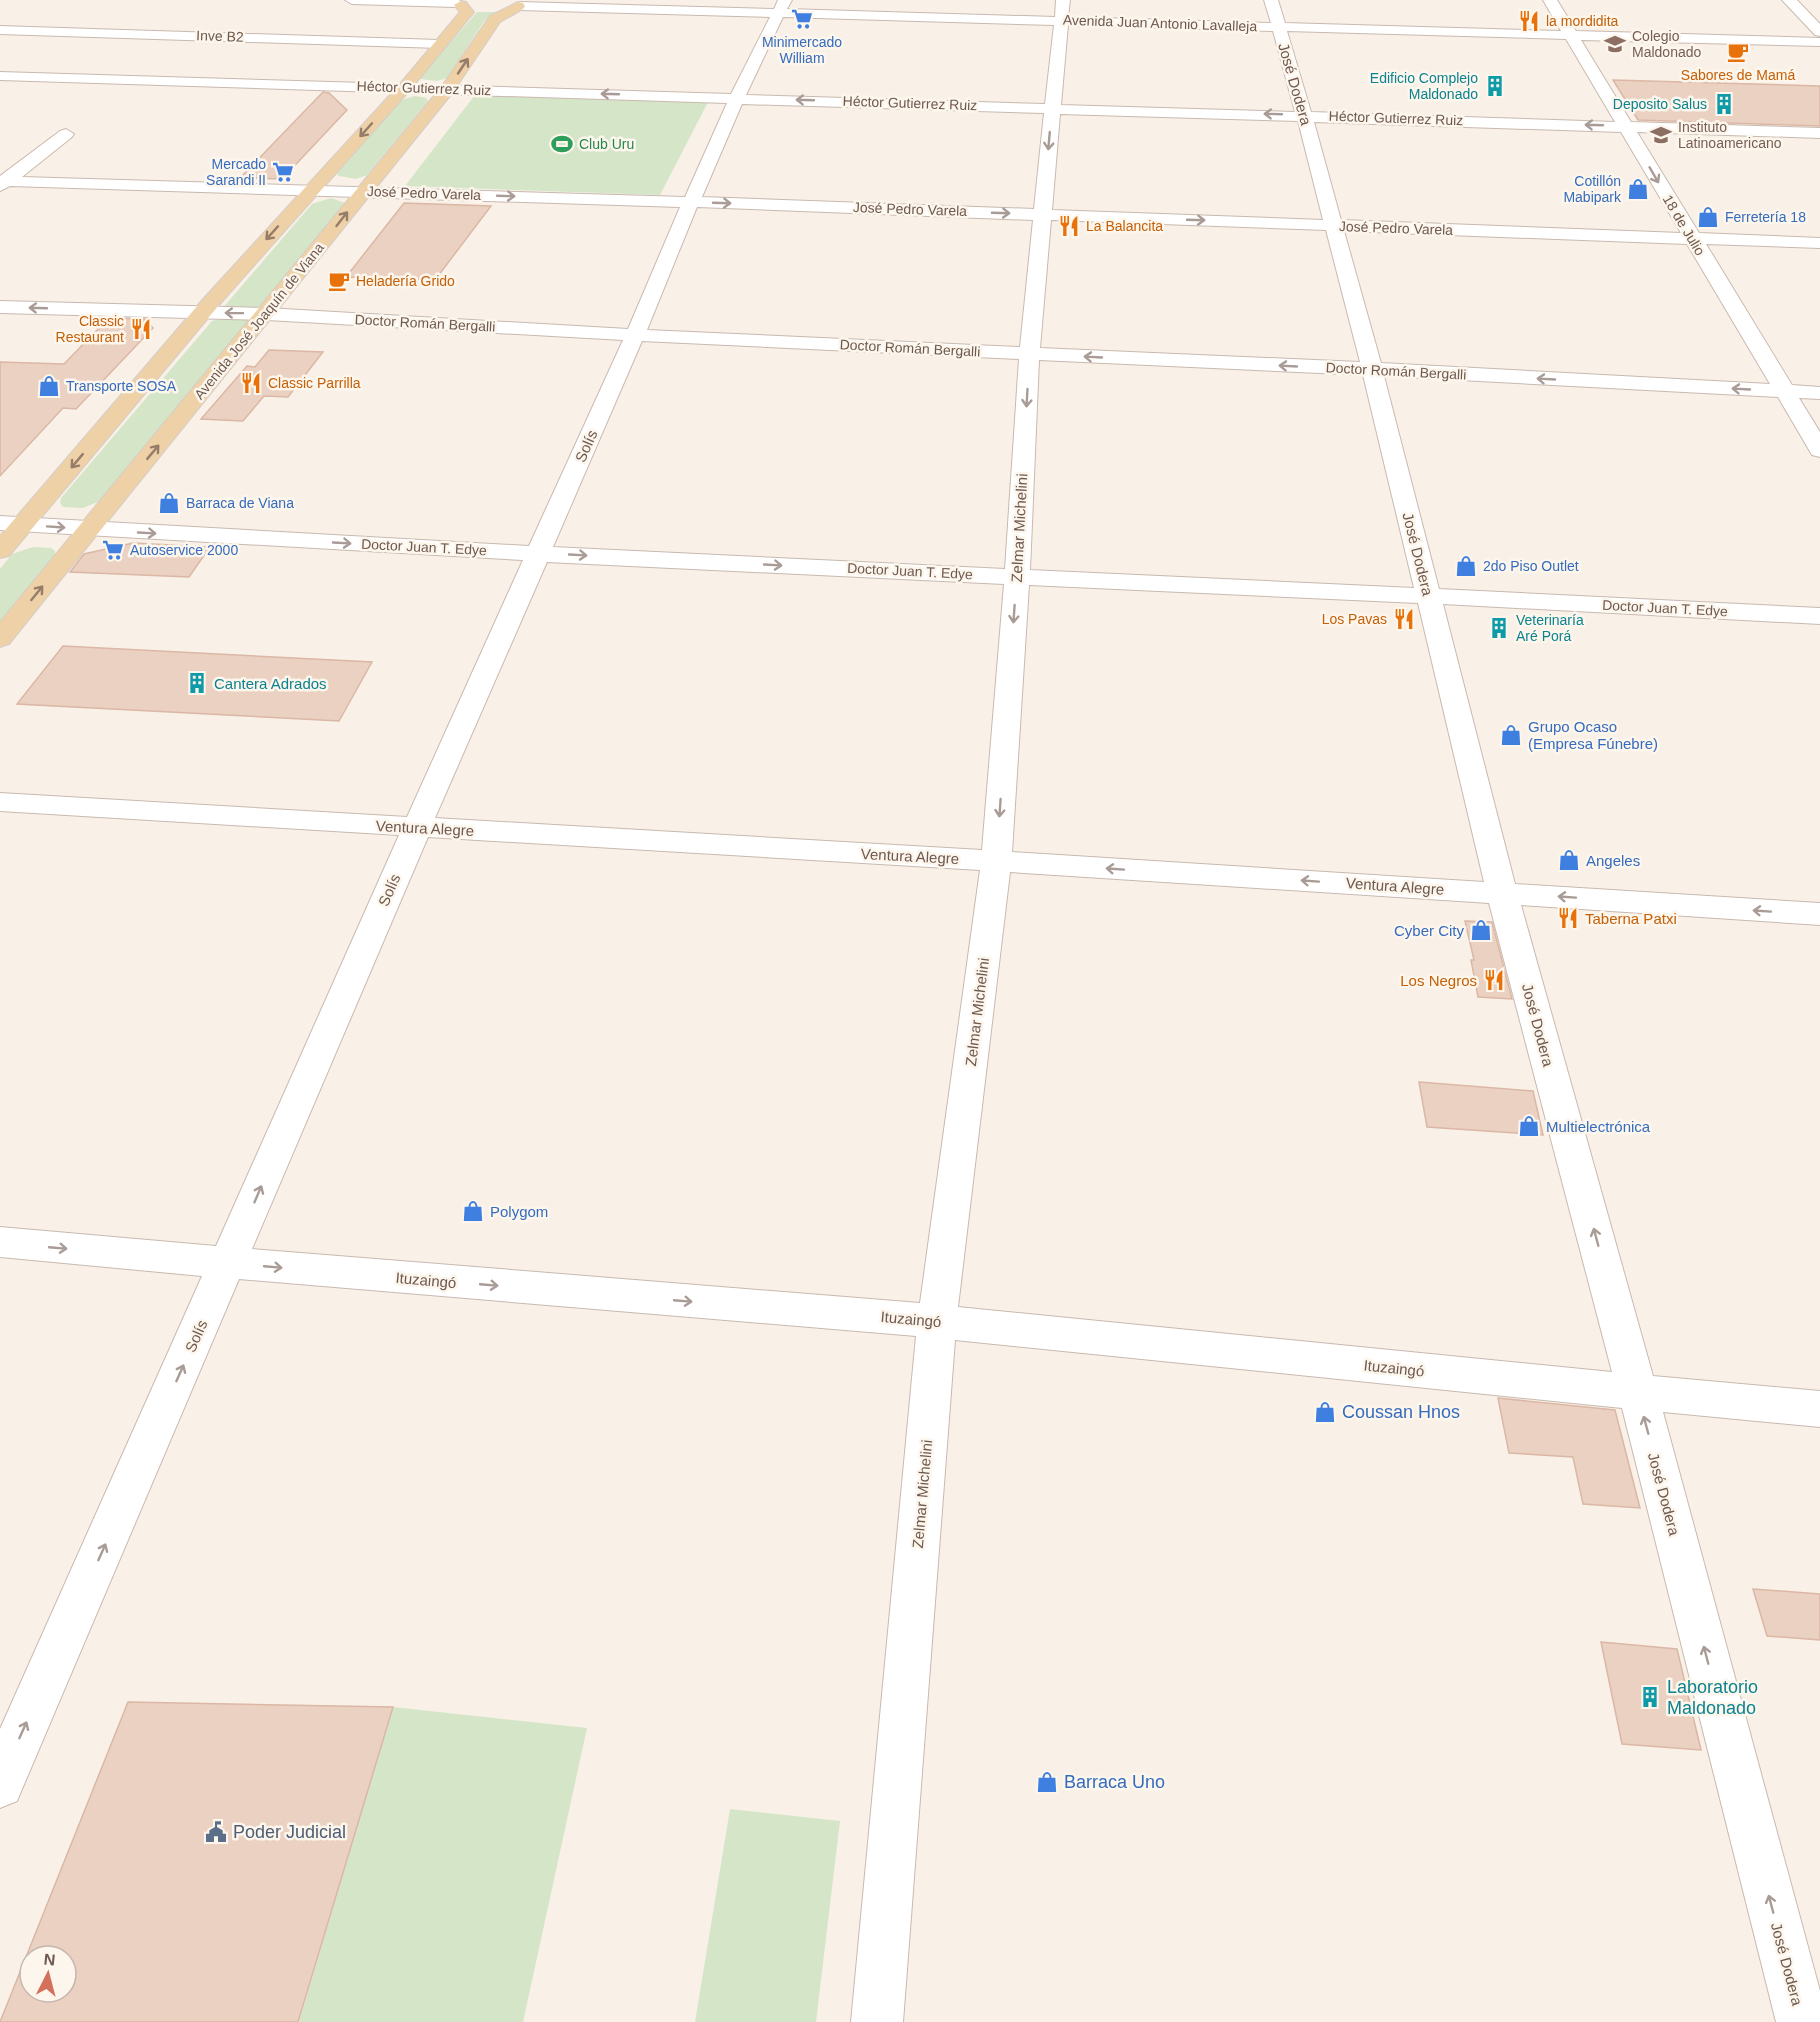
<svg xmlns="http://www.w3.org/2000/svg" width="1820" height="2022" viewBox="0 0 1820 2022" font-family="Arial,sans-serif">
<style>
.green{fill:#d5e5c7}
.building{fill:#ebd1c2;stroke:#dbb7a5;stroke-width:1.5;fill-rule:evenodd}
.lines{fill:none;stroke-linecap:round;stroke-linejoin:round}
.minor-casing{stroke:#c9b9af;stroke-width:2}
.major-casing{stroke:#d4cdca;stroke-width:2}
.minor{fill:#fff;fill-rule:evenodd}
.major{fill:#efd1a8;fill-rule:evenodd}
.oneway{stroke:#957d6a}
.oneway2{stroke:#a99b95}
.labels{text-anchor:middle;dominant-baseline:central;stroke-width:5;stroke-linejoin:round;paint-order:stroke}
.far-food-label{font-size:14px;fill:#c56008;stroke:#fcf6ed;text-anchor:start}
.far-street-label{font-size:14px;fill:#6f594f;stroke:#fcf6ed}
.far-education-label{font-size:14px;fill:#785e54;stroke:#fcf6ed;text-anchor:start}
.far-shop-label{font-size:14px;fill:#366cbe;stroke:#fcf6ed;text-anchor:start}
.far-culture-label{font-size:14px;fill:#0d838f;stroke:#fcf6ed;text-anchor:end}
.far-leisure-label{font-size:14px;fill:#27864d;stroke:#fcf6ed;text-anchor:start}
.street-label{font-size:15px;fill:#6f594f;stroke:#fcf6ed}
.culture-label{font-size:15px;fill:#0d838f;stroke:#fcf6ed;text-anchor:start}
.shop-label{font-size:15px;fill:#366cbe;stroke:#fcf6ed;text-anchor:start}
.food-label{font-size:15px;fill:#c56008;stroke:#fcf6ed;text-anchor:start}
.near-shop-label{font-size:18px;fill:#366cbe;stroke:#fcf6ed;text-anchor:start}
.near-culture-label{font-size:18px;fill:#0d838f;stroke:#fcf6ed;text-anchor:start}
.near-service-label{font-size:18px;fill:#4e5e75;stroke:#fcf6ed;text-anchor:start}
</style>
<rect width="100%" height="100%" fill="#f9f1e7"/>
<g class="green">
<polygon points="477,12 497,12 485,20 447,78 437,81 421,79 420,77"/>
<polygon points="475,95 708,102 660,195 405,186"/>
<polygon points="415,96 426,98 428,101 367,175 356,179 339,176 337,174 401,100"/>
<polygon points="331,198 345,203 259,309 222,309 312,204"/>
<polygon points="219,319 250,319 100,501 83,508 63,507 60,503 61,498 212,321"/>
<polygon points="33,547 51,548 55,551 55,557 0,624 0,569 12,554"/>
<polygon points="393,1707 587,1728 523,2022 299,2022"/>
<polygon points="730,1809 840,1821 816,2022 695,2022"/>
</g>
<g class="building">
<polygon points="1613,80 1820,86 1820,126 1638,120"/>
<polygon points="323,92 329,93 347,110 282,179 240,178"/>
<polygon points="404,203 491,206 435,280 346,277"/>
<polygon points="115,318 145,319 153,328 76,409 63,408 0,476 0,362 64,364 102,325 108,325"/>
<polygon points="269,350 323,352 288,397 264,396 243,421 201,419 247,366 255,367"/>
<polygon points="133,543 210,547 189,577 70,572 84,554"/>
<polygon points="63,646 372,662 339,721 17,704"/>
<polygon points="1465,921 1492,922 1512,999 1478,997 1471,960 1474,960"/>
<polygon points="1419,1082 1533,1091 1543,1135 1427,1127"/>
<polygon points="1498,1398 1615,1410 1640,1508 1583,1504 1573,1457 1509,1453"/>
<polygon points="1753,1589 1820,1594 1820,1640 1767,1636"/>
<polygon points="1601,1642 1677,1649 1701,1750 1622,1744"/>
<path d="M128 1702 393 1707 298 2022H0ZM30 1956H66V1992H30Z"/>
</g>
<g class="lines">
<defs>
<g id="minor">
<polygon points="345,0 459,0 462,3 455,7 352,4"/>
<path d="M778 0H792L787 9 1055 17 1056 0H1070L1068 17 1271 23 1264 0H1278L1285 23 1561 31 1543 0H1557L1576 31 1820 38V46L1581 40 1631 122 1820 128V138L1637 132 1699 233 1820 238V248L1706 244 1792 385 1820 387V399L1799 398 1820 432V457L1812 455 1778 397 1384 376 1439 589 1820 608V624L1443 604 1515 884 1820 903V925L1521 905 1653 1376 1820 1391V1427L1663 1412 1820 1991V2022H1776L1622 1408 955 1340 903 2022H851L916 1336 239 1279 17 1801 0 1808V1729L202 1276 0 1257V1227L216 1246 399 835 0 811V793L407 817 523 560 0 530V516L529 546 623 340 267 320 0 313V301L267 308 628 329 680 207 10 186 0 191V176L60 131 66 129 74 134 72 137 22 177 685 197 727 103 0 80V72L731 94 770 17 519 10 512 6 519 2 774 9ZM783 17 1054 25 1045 104 746 95ZM1068 25 1273 31 1295 112 1061 105ZM1287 31 1566 39 1615 122 1311 112ZM742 104 1044 113 1034 209 702 197ZM1060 114 1298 121 1323 220 1052 210ZM1314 122 1621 132 1681 233 1341 220ZM697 207 1033 220 1020 347 647 330ZM1051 220 1326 230 1360 362 1040 348ZM1344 231 1687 244 1770 384 1381 363ZM642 341 1019 359 1005 569 553 547ZM1039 360 1363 375 1414 588 1030 570ZM547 562 1004 584 982 850 435 818ZM1029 585 1418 603 1484 882 1012 852ZM428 837 980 870 920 1303 252 1249ZM1010 872 1489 903 1612 1372 958 1307Z"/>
<polygon points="1782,0 1797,0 1820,24 1820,36 1815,35"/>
<polygon points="0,26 439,40 446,44 439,48 0,34"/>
</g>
<g id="major">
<polygon points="461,1 466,2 474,12 410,90 219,305 9,556 0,558 0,536 205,297 400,84 460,12 454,5"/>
<polygon points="518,2 523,3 525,6 523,9 500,22 453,92 9,644 0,647 0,622 442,86 490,16"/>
</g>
</defs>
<use href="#minor" class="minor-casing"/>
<use href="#major" class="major-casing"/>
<use href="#minor" class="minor"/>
<use href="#major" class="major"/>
</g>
<defs><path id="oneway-shaft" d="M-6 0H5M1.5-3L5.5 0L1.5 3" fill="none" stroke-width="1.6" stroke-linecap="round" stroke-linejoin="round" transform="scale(1.5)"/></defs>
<g class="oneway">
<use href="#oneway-shaft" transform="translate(463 66) rotate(-56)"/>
<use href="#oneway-shaft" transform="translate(366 130) rotate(132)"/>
<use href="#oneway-shaft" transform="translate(342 219) rotate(-52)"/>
<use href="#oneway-shaft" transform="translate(272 233) rotate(132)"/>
<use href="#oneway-shaft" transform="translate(153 452) rotate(-50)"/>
<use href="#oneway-shaft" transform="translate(77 461) rotate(130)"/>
<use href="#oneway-shaft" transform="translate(37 593) rotate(-51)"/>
</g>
<g class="oneway2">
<use href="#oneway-shaft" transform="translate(610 94) rotate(-178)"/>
<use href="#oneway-shaft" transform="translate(805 100) rotate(-178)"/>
<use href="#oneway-shaft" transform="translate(1273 114) rotate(-178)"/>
<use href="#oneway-shaft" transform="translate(1594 125) rotate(-178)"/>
<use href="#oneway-shaft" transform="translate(1049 141) rotate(95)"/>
<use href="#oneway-shaft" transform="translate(1654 175) rotate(60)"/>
<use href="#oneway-shaft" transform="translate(506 196) rotate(2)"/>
<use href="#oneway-shaft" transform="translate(722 203) rotate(2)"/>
<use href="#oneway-shaft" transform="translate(1001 213) rotate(2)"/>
<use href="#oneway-shaft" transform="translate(1196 220) rotate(2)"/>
<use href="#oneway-shaft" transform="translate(38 308) rotate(-178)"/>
<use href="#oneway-shaft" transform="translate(234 313) rotate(-179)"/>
<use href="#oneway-shaft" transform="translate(1093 357) rotate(-177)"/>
<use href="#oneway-shaft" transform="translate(1288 366) rotate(-177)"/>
<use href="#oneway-shaft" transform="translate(1546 379) rotate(-177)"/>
<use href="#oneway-shaft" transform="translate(1741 389) rotate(-177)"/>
<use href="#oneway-shaft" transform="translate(1027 398) rotate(93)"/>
<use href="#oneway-shaft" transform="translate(56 527) rotate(4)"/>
<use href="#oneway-shaft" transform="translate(147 533) rotate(3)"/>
<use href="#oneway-shaft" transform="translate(342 543) rotate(3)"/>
<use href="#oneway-shaft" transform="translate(578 555) rotate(3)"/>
<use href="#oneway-shaft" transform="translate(773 565) rotate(3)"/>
<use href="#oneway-shaft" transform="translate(1014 614) rotate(94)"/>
<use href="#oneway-shaft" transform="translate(1000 808) rotate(94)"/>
<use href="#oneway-shaft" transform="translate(1115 869) rotate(-176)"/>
<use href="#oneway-shaft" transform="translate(1310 881) rotate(-176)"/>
<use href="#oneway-shaft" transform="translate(1567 897) rotate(-176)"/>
<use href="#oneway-shaft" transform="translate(1762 911) rotate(-176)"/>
<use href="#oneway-shaft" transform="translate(258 1194) rotate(-67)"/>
<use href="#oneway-shaft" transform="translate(1596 1237) rotate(-105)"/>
<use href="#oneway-shaft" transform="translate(58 1248) rotate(5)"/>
<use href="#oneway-shaft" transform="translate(273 1267) rotate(5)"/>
<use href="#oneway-shaft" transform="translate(489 1285) rotate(5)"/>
<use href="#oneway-shaft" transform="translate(683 1301) rotate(5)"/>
<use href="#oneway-shaft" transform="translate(180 1373) rotate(-66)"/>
<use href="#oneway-shaft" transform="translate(1646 1425) rotate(-105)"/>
<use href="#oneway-shaft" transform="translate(102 1552) rotate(-66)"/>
<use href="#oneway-shaft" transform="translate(1706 1655) rotate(-105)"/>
<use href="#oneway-shaft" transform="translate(23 1730) rotate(-66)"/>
<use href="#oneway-shaft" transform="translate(1771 1904) rotate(-105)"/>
</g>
<defs>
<symbol id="supermarket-bare" viewBox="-9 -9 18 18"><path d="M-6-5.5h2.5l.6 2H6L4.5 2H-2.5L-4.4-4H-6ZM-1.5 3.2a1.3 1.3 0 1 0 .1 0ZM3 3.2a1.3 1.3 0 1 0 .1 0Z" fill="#3f7fe0" stroke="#fcf6ed" stroke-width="2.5" paint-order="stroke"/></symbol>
<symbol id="restaurant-bare" viewBox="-9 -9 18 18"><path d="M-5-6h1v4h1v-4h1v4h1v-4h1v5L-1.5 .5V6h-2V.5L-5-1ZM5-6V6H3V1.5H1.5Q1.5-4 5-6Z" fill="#e8710a" stroke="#fcf6ed" stroke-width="2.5" paint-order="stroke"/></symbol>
<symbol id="school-bare" viewBox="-9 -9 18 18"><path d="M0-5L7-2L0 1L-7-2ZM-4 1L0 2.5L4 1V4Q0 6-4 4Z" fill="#8d6e63" stroke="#fcf6ed" stroke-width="2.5" paint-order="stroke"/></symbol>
<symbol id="cafe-bare" viewBox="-9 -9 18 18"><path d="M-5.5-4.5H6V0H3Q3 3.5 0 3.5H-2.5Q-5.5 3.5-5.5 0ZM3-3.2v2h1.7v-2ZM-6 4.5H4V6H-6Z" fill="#e8710a" stroke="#fcf6ed" stroke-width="2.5" paint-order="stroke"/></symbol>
<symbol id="building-bare" viewBox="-9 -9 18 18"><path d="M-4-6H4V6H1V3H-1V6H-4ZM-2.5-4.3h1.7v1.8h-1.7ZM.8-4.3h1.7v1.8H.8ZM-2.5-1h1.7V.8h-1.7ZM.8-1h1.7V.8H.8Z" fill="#0f9aa8" stroke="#fcf6ed" stroke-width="2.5" paint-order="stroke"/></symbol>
<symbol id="stadium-bare" viewBox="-9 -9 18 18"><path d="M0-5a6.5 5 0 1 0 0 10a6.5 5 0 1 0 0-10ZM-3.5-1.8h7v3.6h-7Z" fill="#2e9e5b" stroke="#fcf6ed" stroke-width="2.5" paint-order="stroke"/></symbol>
<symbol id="shop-bare" viewBox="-9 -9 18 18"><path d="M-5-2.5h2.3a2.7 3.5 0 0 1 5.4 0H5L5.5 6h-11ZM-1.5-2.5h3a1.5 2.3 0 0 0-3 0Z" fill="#3f7fe0" stroke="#fcf6ed" stroke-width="2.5" paint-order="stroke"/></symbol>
<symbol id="civic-bare" viewBox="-9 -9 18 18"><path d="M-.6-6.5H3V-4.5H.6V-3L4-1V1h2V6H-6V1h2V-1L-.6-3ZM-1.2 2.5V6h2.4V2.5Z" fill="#5c6f8a" stroke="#fcf6ed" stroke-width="2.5" paint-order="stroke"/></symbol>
</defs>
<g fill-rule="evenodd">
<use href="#supermarket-bare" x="787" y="4" width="30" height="30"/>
<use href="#restaurant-bare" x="1514" y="6" width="30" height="30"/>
<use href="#school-bare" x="1600" y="29" width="30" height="30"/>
<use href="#cafe-bare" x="1723" y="37" width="30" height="30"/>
<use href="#building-bare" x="1480" y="71" width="30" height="30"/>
<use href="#building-bare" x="1709" y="89" width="30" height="30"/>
<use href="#school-bare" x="1646" y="120" width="30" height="30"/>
<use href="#stadium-bare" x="547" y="129" width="30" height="30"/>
<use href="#supermarket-bare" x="268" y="157" width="30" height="30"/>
<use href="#shop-bare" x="1623" y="174" width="30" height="30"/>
<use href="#shop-bare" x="1693" y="202" width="30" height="30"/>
<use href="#restaurant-bare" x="1054" y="211" width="30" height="30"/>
<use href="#cafe-bare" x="324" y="266" width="30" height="30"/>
<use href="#restaurant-bare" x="126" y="314" width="30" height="30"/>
<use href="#restaurant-bare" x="236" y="368" width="30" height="30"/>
<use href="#shop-bare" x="34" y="371" width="30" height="30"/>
<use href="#shop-bare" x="154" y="488" width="30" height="30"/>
<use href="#supermarket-bare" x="98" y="535" width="30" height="30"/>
<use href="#shop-bare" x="1451" y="551" width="30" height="30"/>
<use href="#restaurant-bare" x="1389" y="604" width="30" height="30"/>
<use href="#building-bare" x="1484" y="613" width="30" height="30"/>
<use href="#building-bare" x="182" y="668" width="30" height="30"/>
<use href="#shop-bare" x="1496" y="720" width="30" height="30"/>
<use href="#shop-bare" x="1554" y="845" width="30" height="30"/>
<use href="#restaurant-bare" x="1553" y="903" width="30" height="30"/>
<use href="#shop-bare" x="1466" y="915" width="30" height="30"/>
<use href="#restaurant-bare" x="1479" y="965" width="30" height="30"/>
<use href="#shop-bare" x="1514" y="1111" width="30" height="30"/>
<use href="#shop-bare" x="458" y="1196" width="30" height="30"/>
<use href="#shop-bare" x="1310" y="1397" width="30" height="30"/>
<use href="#building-bare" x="1635" y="1682" width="30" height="30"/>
<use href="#shop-bare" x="1032" y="1767" width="30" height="30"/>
<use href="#civic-bare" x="201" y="1817" width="30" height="30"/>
</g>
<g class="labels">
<g class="far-food-label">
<text x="1546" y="21">la mordidita</text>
<text x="1738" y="75" text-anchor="middle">Sabores de Mamá</text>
<text x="1086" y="226">La Balancita</text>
<text x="356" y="281">Heladería Grido</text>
<text x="124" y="321" text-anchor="end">Classic<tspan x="124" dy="16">Restaurant</tspan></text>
<text x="268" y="383">Classic Parrilla</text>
<text x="1387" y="619" text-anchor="end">Los Pavas</text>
</g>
<g class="far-street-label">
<text transform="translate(1160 23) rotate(2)">Avenida Juan Antonio Lavalleja</text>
<text transform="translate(220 36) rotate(2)">Inve B2</text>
<text transform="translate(424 88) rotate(2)">Héctor Gutierrez Ruiz</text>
<text transform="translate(910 103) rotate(2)">Héctor Gutierrez Ruiz</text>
<text transform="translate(1396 118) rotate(2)">Héctor Gutierrez Ruiz</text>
<text transform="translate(424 193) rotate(2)">José Pedro Varela</text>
<text transform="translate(910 209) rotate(2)">José Pedro Varela</text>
<text transform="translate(1684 225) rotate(59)">18 de Julio</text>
<text transform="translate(1396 228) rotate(2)">José Pedro Varela</text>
<text transform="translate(259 321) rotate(-51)">Avenida José Joaquín de Viana</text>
<text transform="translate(425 323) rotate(3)">Doctor Román Bergalli</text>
<text transform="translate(910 348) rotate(3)">Doctor Román Bergalli</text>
<text transform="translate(1396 371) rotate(3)">Doctor Román Bergalli</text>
<text transform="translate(424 547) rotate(3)">Doctor Juan T. Edye</text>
<text transform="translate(910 571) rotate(3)">Doctor Juan T. Edye</text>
<text transform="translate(1665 608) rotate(3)">Doctor Juan T. Edye</text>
</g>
<g class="far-education-label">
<text x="1632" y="36">Colegio<tspan x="1632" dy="16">Maldonado</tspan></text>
<text x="1678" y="127">Instituto<tspan x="1678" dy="16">Latinoamericano</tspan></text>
</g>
<g class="far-shop-label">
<text x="802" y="42" text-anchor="middle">Minimercado<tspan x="802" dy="16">William</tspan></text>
<text x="266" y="164" text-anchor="end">Mercado<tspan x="266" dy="16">Sarandi II</tspan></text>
<text x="1621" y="181" text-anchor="end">Cotillón<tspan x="1621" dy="16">Mabipark</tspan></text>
<text x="1725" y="217">Ferretería 18</text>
<text x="66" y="386">Transporte SOSA</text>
<text x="186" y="503">Barraca de Viana</text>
<text x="130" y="550">Autoservice 2000</text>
<text x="1483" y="566">2do Piso Outlet</text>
</g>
<g class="far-culture-label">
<text x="1478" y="78">Edificio Complejo<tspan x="1478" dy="16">Maldonado</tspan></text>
<text x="1707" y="104">Deposito Salus</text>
<text x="1516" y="620" text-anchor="start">Veterinaría<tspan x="1516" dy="16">Aré Porá</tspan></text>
</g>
<g class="far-leisure-label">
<text x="579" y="144">Club Uru</text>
</g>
<g class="street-label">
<text transform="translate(1295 84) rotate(74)">José Dodera</text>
<text transform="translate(586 446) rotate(-66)">Solís</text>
<text transform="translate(1019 528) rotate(-87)">Zelmar Michelini</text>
<text transform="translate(1418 554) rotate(76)">José Dodera</text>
<text transform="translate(425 828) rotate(3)">Ventura Alegre</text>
<text transform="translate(910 856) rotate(3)">Ventura Alegre</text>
<text transform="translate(1395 886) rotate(4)">Ventura Alegre</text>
<text transform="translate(389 890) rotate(-67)">Solís</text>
<text transform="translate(977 1012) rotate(-83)">Zelmar Michelini</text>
<text transform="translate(1538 1025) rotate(75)">José Dodera</text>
<text transform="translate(426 1280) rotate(5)">Ituzaingó</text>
<text transform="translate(911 1319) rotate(5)">Ituzaingó</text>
<text transform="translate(196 1336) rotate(-66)">Solís</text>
<text transform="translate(1394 1368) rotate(6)">Ituzaingó</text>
<text transform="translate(922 1494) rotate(-85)">Zelmar Michelini</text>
<text transform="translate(1664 1494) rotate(75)">José Dodera</text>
<text transform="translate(1787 1964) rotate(75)">José Dodera</text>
</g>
<g class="culture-label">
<text x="214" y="683">Cantera Adrados</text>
</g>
<g class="shop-label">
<text x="1528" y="726">Grupo Ocaso<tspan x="1528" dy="17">(Empresa Fúnebre)</tspan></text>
<text x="1586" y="860">Angeles</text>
<text x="1464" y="930" text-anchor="end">Cyber City</text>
<text x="1546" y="1126">Multielectrónica</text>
<text x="490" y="1211">Polygom</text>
</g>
<g class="food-label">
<text x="1585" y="918">Taberna Patxi</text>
<text x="1477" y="980" text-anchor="end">Los Negros</text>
</g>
<g class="near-shop-label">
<text x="1342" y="1412">Coussan Hnos</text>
<text x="1064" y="1782">Barraca Uno</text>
</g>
<g class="near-culture-label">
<text x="1667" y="1687">Laboratorio<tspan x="1667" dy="21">Maldonado</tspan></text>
</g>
<g class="near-service-label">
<text x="233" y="1832">Poder Judicial</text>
</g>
</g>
<g transform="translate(48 1974) rotate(6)"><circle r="28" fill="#fcf6ed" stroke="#c4b7ae" stroke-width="1.5"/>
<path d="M0-4.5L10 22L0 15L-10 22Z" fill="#d3715d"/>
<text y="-9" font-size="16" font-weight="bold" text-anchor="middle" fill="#6f594f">N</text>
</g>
</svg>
